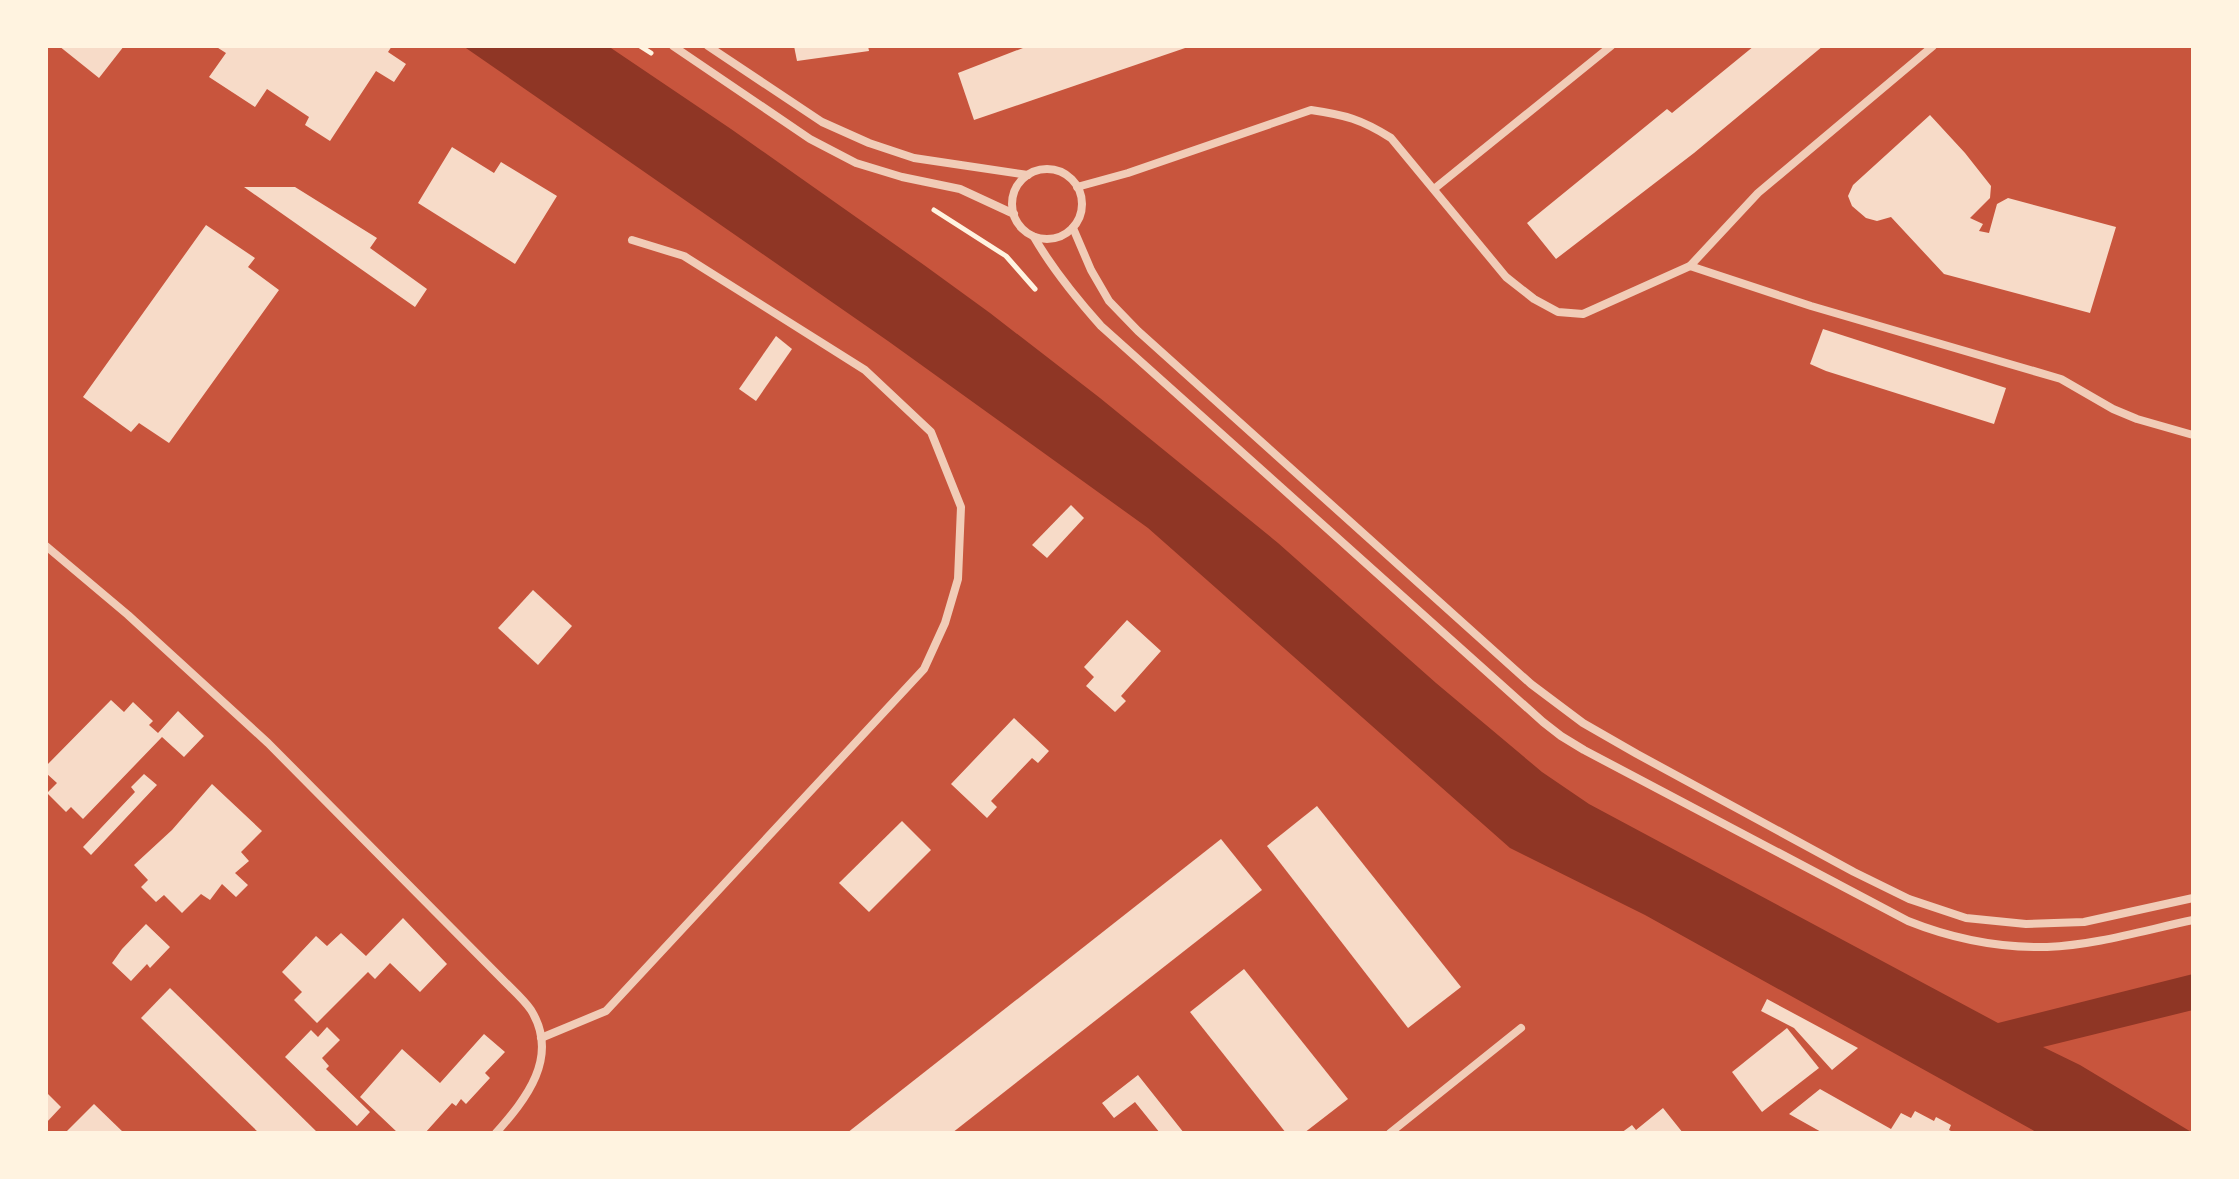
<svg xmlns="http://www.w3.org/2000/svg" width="2239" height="1179" viewBox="0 0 2239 1179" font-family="Lato,sans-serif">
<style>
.water{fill:#8f3625}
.building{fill:#f7dbc8}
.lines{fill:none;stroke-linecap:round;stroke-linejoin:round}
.path{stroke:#fff3e0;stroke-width:5}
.minor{stroke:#f1ccb7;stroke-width:8}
</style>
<rect width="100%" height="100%" fill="#c8553d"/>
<polygon class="water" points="463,46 608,46 731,129 924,265 990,313 1100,398 1278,543 1436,683 1542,772 1589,804 1998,1023 2193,974 2193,1010 2043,1047 2080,1065 2193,1133 2038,1133 1645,915 1510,848 1148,528 888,341"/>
<g class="building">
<polygon points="59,46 124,46 99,78"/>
<polygon points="215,46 392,46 388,52 406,64 394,82 376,71 330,141 305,125 309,117 267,89 255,107 209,77 226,53"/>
<polygon points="794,46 868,46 869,51 797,61"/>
<polygon points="1028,46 1191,46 974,120 958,73"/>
<polygon points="1754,46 1823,46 1694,153 1556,259 1527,223 1667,109 1672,113"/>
<polygon points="1930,115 1965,153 1991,186 1990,198 1970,218 1983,224 1979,231 1989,233 1997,204 2008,198 2116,227 2090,313 1944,274 1891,217 1877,221 1866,218 1852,206 1848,196 1853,185"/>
<polygon points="452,147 494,173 501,162 557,196 515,264 418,203"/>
<polygon points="244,187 295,187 377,238 370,248 427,289 415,307"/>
<polygon points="206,225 255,258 248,267 279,290 169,443 139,423 131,432 83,397"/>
<polygon points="1823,329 2006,388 1994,424 1826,371 1810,364"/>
<polygon points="776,336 792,349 756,401 739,389"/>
<polygon points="1071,505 1084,518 1047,558 1032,545"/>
<polygon points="533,590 572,626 538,665 498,628"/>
<polygon points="1127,620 1161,651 1121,696 1126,701 1115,712 1086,686 1094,677 1084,667"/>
<polygon points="111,700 124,712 133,702 153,721 149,725 158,733 178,711 204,736 184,757 162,737 83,819 71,807 66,812 47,793 57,783 46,773 46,766"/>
<polygon points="1014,718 1049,751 1038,763 1032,758 991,801 997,807 987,818 951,784"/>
<polygon points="144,774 157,785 91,855 83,847 135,792 131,787"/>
<polygon points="212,784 262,831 241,852 249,861 235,873 248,885 236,897 222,884 210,900 201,894 182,913 164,895 156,902 141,887 148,880 134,865 172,830"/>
<polygon points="1317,806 1461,987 1408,1028 1267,846"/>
<polygon points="902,821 931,850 869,912 839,883"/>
<polygon points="1221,839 1262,890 952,1133 847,1133"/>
<polygon points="403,918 447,964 420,992 390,963 375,979 368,972 317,1023 294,1000 302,992 282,972 316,936 327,946 341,933 366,956"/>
<polygon points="146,924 170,947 150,968 147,964 131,981 112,963 122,949"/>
<polygon points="1244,969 1348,1099 1304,1133 1286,1133 1190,1012"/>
<polygon points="170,988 318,1133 259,1133 141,1018"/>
<polygon points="1767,999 1858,1048 1832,1070 1794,1028 1761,1011"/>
<polygon points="327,1027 340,1040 322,1058 329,1066 326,1069 370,1112 357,1126 285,1057 311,1030 318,1037"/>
<polygon points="1787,1028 1819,1068 1762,1112 1732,1072"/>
<polygon points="484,1034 505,1052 485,1073 490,1078 466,1104 461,1099 456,1106 452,1103 425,1133 398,1133 360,1097 402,1049 440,1083"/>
<polygon points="1138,1075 1184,1133 1160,1133 1135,1102 1114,1118 1102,1103"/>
<polygon points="1820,1089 1891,1129 1901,1113 1911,1118 1915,1111 1934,1121 1936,1117 1951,1125 1949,1130 1955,1133 1823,1133 1789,1114"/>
<polygon points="46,1092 61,1107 46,1123"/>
<polygon points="94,1104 124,1133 65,1133"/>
<polygon points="1663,1108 1683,1133 1621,1133 1632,1125 1636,1130"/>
</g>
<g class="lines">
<g class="path">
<polyline points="640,46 651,53"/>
<polyline points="934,210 1006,256 1035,289"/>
</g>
<g class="minor">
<polyline points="673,46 810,139 856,163 902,177 960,189 1014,214"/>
<polyline points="708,46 822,122 869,143 914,158 1028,175"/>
<circle cx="1047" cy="204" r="35"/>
<path d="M1077 187 1128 173 1311 110C1345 115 1361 119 1391 138L1506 277 1534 299 1558 312 1583 314 1690 266 1758 193 1933 46"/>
<polyline points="1434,189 1611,46"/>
<polyline points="1073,228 1091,270 1109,301 1138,331 1531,684 1583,723 1637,754 1854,872 1909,899 1966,918 2026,924 2084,922 2193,898"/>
<path d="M1034 237C1053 270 1076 298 1101 326L1543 722 1561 736 1584 750 1908 921C1953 939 1999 948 2047 947 2096 945 2145 930 2193 920"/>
<polyline points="1690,266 1811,306 2061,379 2113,409 2137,419 2193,435"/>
<path d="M46 546 128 615 268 743 505 982C514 991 524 1000 531 1010 560 1057 526 1099 496 1133"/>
<polyline points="541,1038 606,1011 924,669 945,623 958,579 961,507 931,432 865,370 684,256 632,240"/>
<polyline points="1390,1133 1521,1028"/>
</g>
</g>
<rect width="2239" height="1179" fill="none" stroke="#fff3e0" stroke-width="96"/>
</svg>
